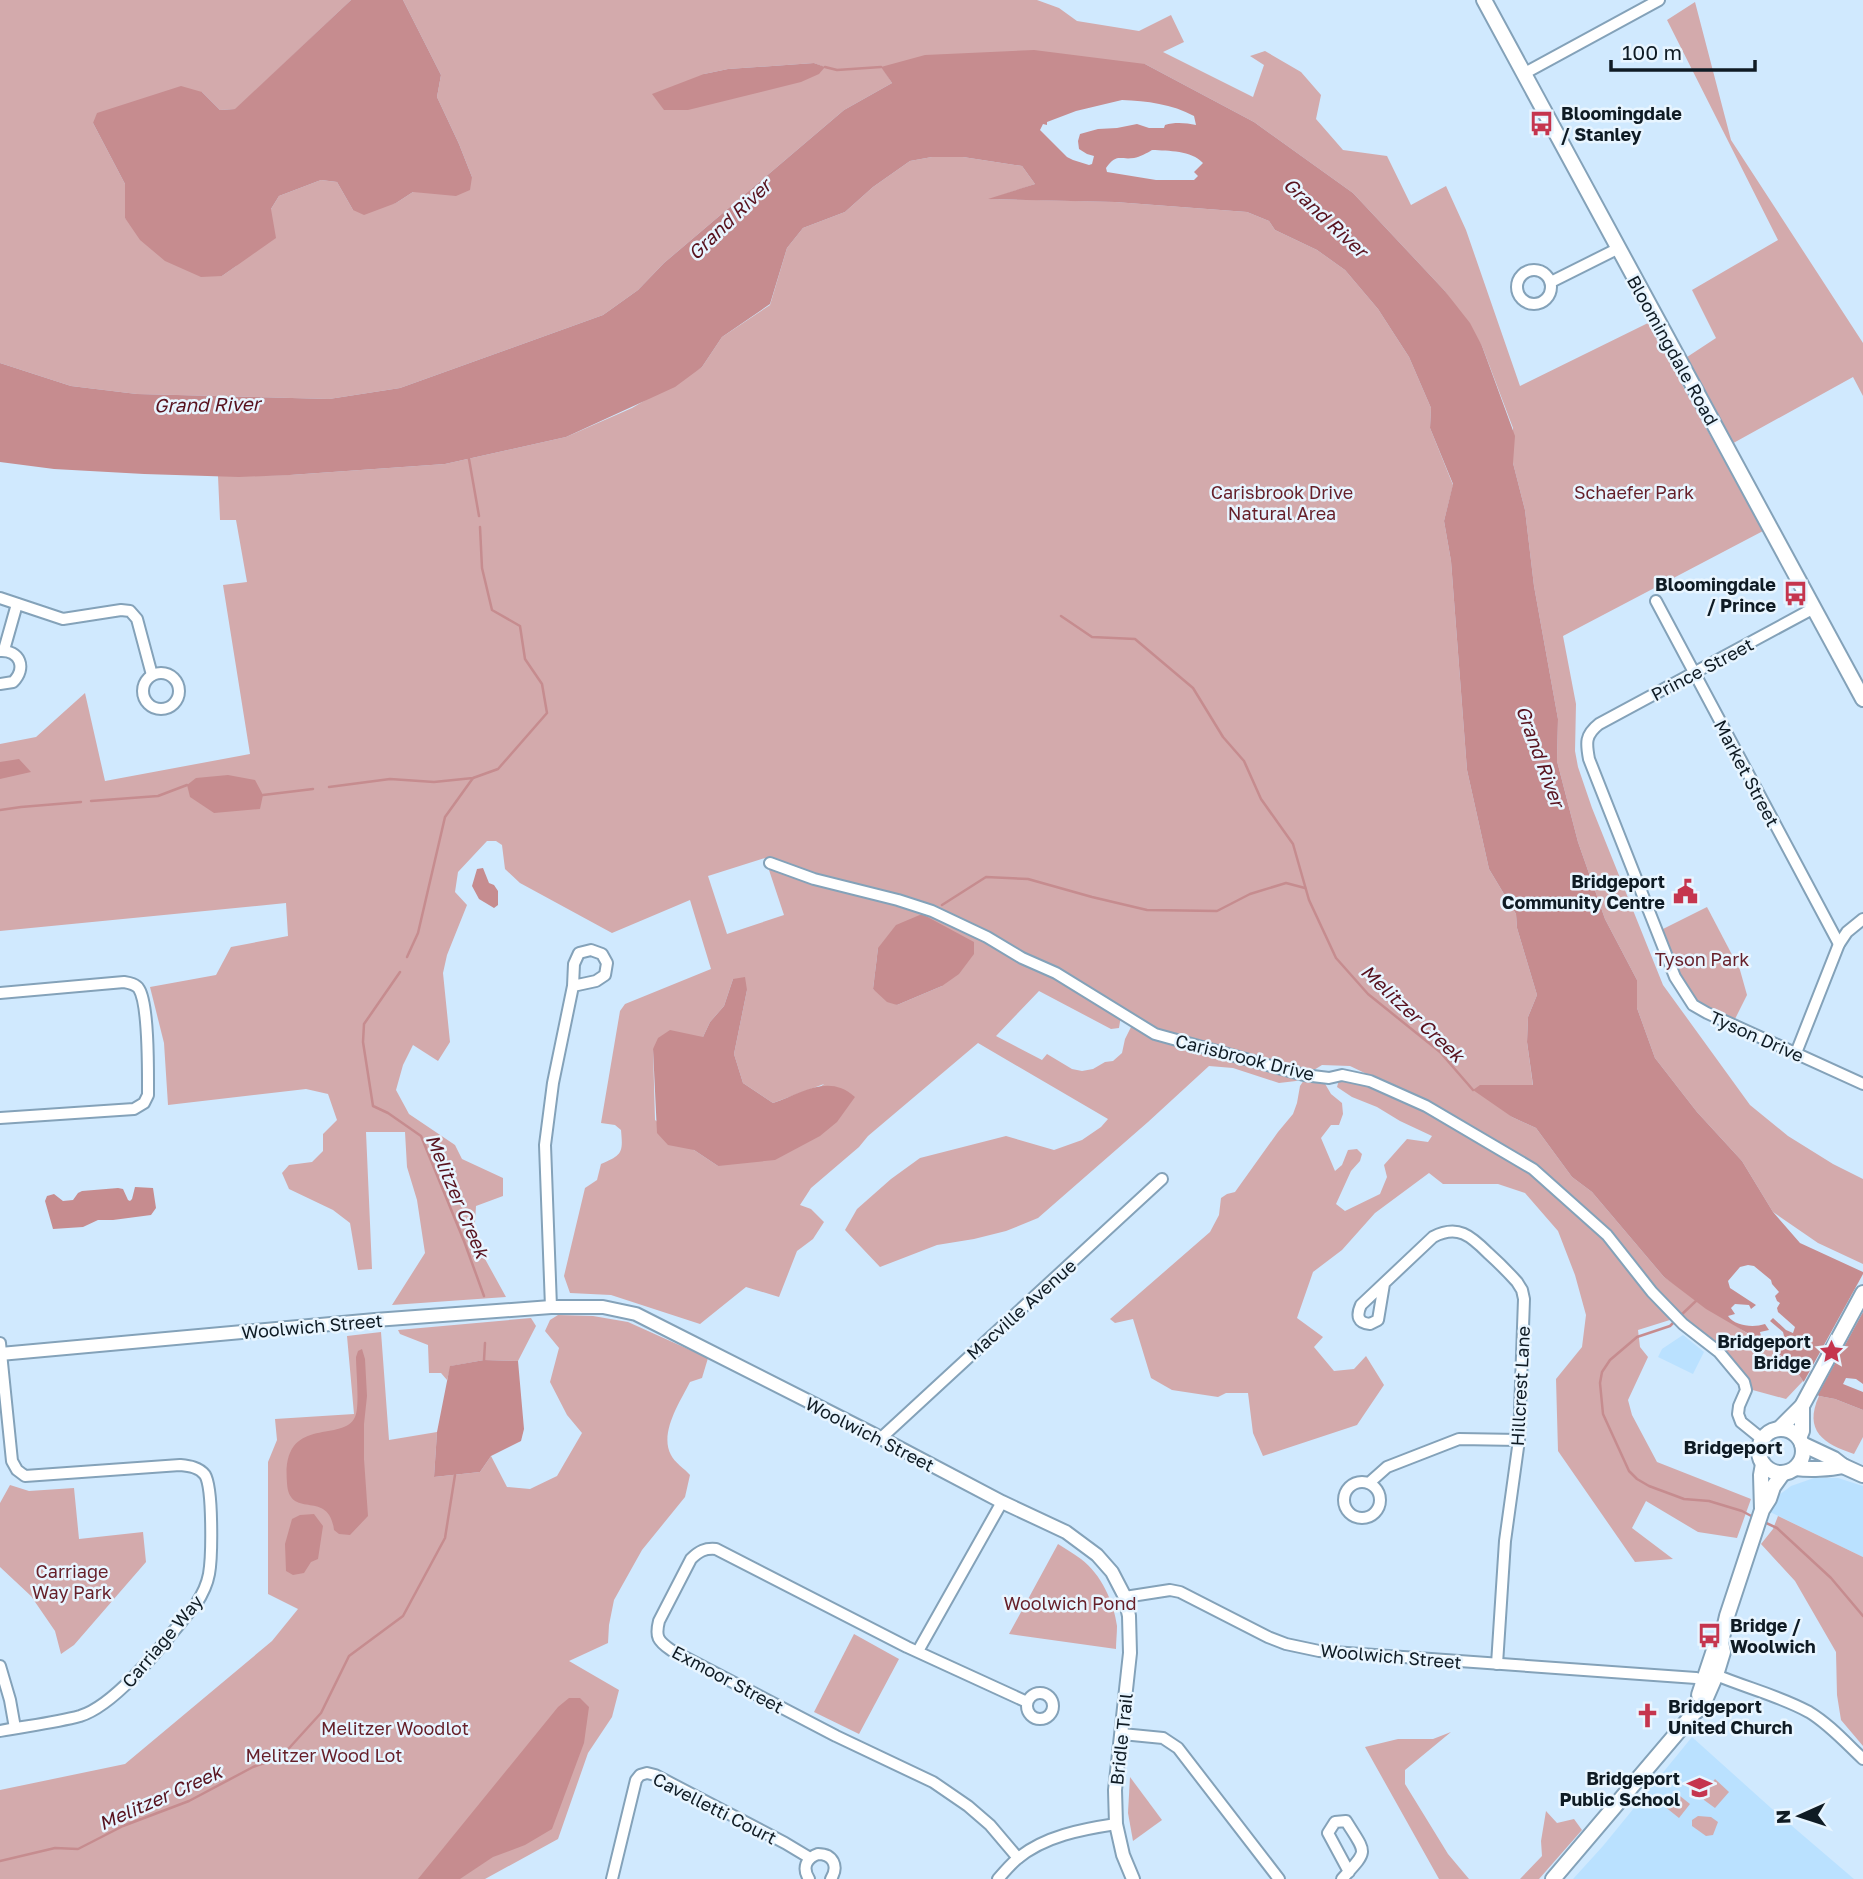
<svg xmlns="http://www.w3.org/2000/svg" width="1863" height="1879" viewBox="0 0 1863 1879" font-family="'Golos Text',sans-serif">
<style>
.built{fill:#bae1ff}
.green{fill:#d3aaac;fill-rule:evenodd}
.water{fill:#c68c8f;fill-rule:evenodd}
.pier{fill:#d0e9fe}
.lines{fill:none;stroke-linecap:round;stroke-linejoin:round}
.stream{stroke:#c68c8f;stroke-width:2.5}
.minor-casing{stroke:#84a2b9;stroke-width:14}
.tertiary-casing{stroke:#84a2b9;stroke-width:16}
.secondary-casing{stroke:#84a2b9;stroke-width:18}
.minor{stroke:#fff;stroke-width:10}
.tertiary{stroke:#fff;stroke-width:12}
.secondary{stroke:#fff;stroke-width:14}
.labels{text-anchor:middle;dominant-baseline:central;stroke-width:5;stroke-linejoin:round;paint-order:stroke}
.poi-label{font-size:18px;font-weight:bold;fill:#0f1b24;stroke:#e8f5ff;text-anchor:end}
.street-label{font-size:18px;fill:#0f1b24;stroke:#e8f5ff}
.park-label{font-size:18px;fill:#661f29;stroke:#e8f5ff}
.water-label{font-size:19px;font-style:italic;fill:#58121e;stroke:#e8f5ff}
.neighbourhood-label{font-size:19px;font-weight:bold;fill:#0f1b24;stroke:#e8f5ff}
</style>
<rect width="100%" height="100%" fill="#d0e9fe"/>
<g class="built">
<polygon points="1683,1335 1704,1352 1693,1374 1658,1357 1662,1349"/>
<polygon points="1814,1478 1838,1478 1863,1486 1863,1557 1770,1512 1779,1495 1791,1486"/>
<polygon points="1692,1737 1771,1808 1854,1879 1573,1879 1603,1846"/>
</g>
<g class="green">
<path d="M0 0H351L236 109 220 110 202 92 93 123 125 184V218L222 276 236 266 279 196 321 180 337 182 353 210 396 203 413 192H423L472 177 459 144 437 97 441 75 403 0H1037L1059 8 1077 21 1139 31 1171 15 1184 42 1163 52 1253 97 1264 65 1250 56 1265 51 1301 72 1321 95 1316 119 1343 150 1387 156 1411 205 1446 186 1466 230 1520 386 1648 323 1763 531 1563 636 1576 704 1575 751 1578 767 1592 808 1663 985 1750 1105 1788 1136 1833 1164 1863 1179V1264L1818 1243 1773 1212 1742 1161 1697 1112 1655 1058 1637 1008V980L1605 919 1578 842 1557 761 1558 719 1534 586 1525 510 1513 463V428L1482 346 1444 290 1353 193 1254 122 1145 64 882 67 892 83 844 110 664 263 638 290 603 315 400 388 329 399 137 394 71 386 0 363ZM814 63 824 67 704 74 728 69Z"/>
<polygon points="1695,2 1731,140 1863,343 1863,396 1853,377 1728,446 1681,361 1716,338 1692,290 1778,240 1667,20"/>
<path d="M932 157H963L1022 166 1035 184 991 199 1115 202 1247 212 1269 221 1275 230 1317 250 1345 270 1378 309 1409 357 1431 408 1430 428 1453 485 1444 521 1451 561 1467 770 1489 869 1516 914 1517 928 1537 995 1528 1017 1527 1042 1533 1086 1480 1085 1512 1117 1536 1128 1572 1177 1592 1192 1664 1277 1791 1363 1803 1381 1786 1399 1749 1389 1732 1359 1662 1297 1540 1169 1457 1117 1350 1066 1322 1065 1296 1081 1279 1083 1233 1068 1209 1066 1148 1122 1038 1218 1006 1231 974 1239 937 1245 880 1267 845 1230 857 1209 891 1179 920 1158 1006 1136 1054 1150 1082 1140 1101 1127 1108 1119 978 1043 868 1136 859 1147 811 1188 800 1205 811 1209 824 1222 813 1239 797 1251 779 1297 746 1287 700 1324 611 1295 570 1293 564 1276 585 1188 597 1180 601 1164C623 1155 623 1152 621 1130L615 1125 601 1123 620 1011 625 1004 711 969 690 900 612 933 520 883 505 869 502 845 496 841H487L458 872 455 892 467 905 447 955 443 973 450 1042 438 1061 413 1045 403 1065 396 1090 409 1114 455 1145 462 1159 503 1178V1196L476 1206 474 1239 506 1297 392 1305 425 1253 417 1200 407 1167 405 1132H366L372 1269 358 1270 350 1223 333 1210 289 1189 282 1173 289 1165 312 1162 323 1151V1134L337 1120 328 1094 306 1089 168 1105 164 1043 150 987 216 975 231 947 288 936 286 903 0 931V744L36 737 85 693 105 781 250 754 223 585 247 582 236 520H220L218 476 290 475 445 464 566 437 632 408 702 367 722 337 770 305 787 248 803 228 845 212 873 187 910 161ZM765 858 784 915 727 934 708 876ZM878 948 942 986 897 1005 873 989ZM733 979 747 990 734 1054 743 1083 773 1103 824 1084 718 1166 694 1150 655 1120 653 1049 703 1037 710 1022 724 1006ZM1039 991 1111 1029 1119 1028 1122 1009 1132 1017 1131 1027 1125 1039 1122 1053 1113 1061 1105 1062 1093 1069 1082 1071 1072 1069 1047 1054 1042 1060 996 1036Z"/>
<polygon points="1707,907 1740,970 1747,995 1734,1021 1697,1004 1677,974 1661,930"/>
<polygon points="1304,1080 1324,1082 1331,1094 1342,1103 1343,1114 1339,1125 1331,1125 1321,1138 1335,1171 1342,1165 1348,1150 1357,1149 1362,1154 1360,1161 1351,1171 1336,1204 1345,1211 1380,1194 1387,1177 1384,1165 1407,1139 1428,1142 1432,1136 1400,1121 1377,1107 1352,1097 1337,1087 1339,1080 1373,1087 1424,1109 1527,1169 1612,1244 1673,1319 1638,1330 1640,1347 1648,1357 1628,1400 1632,1415 1657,1462 1751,1499 1737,1538 1698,1532 1646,1501 1632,1528 1673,1559 1635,1562 1558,1451 1556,1379 1582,1347 1586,1315 1575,1275 1558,1231 1525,1193 1498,1184 1443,1184 1429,1173 1375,1213 1342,1250 1313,1272 1297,1318 1323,1337 1314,1347 1334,1371 1354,1369 1366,1356 1384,1385 1357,1425 1263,1456 1253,1433 1248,1393 1226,1393 1218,1397 1172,1390 1151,1378 1133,1319 1115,1323 1110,1319 1210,1232 1219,1215 1221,1198 1227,1194 1235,1192 1278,1132 1293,1114 1297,1103 1300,1086"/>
<path d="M558 1315 593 1316 628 1322 708 1358 702 1378 690 1382C680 1402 659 1433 671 1455 674 1462 685 1469 690 1475L685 1497 642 1550 614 1600 609 1625 608 1643 569 1661 619 1690 612 1717 588 1753 558 1839 485 1879H0V1790L125 1764 272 1641 298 1609 268 1594V1462L277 1440 275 1419 354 1414 347 1336 381 1332 389 1440 437 1432 434 1477 480 1472 491 1456 507 1487 530 1489 557 1476 582 1433 567 1415 550 1382 559 1348 545 1331 550 1320Z"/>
<polygon points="531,1318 536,1326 518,1361 484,1360 451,1366 447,1380 441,1373 429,1373 428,1345 400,1334 398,1330"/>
<path d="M1819 1396 1835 1399 1863 1410V1437L1854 1454C1824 1444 1803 1431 1819 1396Z"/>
<polygon points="10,1485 29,1491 74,1488 79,1539 143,1532 146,1562 74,1645 61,1654 55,1631 31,1596 0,1567 0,1503"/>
<polygon points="1778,1516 1863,1557 1863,1746 1841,1720 1837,1695 1836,1652 1795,1581 1761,1544 1773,1529"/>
<path d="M1058 1544C1066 1549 1074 1554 1081 1559 1101 1574 1114 1602 1117 1626 1117 1634 1116 1641 1116 1649L1009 1634Z"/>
<polygon points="854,1634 899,1659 859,1734 814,1712"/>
<polygon points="1451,1732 1405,1770 1405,1784 1448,1854 1469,1879 1439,1879 1365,1747 1398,1739 1433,1739"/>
<polygon points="1130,1777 1162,1820 1133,1841 1128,1813"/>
<polygon points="1715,1779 1729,1792 1715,1808 1704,1800 1702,1795"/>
<polygon points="1675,1792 1690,1804 1679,1818 1664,1806"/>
<polygon points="1546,1811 1557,1823 1574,1819 1582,1830 1539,1879 1520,1879 1542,1856 1541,1841"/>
<polygon points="1698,1816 1711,1817 1718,1822 1713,1835 1706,1836 1692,1826 1692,1820"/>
</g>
<g class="water">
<polygon points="351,0 403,0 441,75 437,97 459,144 472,177 470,190 456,196 413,192 396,203 364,215 353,210 337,182 321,180 279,196 271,209 276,238 222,276 201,277 165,261 140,240 125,218 125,184 93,123 97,113 181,86 202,92 220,110 235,109"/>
<path d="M1034 50 1145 64 1254 122 1353 193 1444 290 1470 323 1482 346 1515 436 1513 463 1525 510 1534 586 1558 719 1557 761 1578 842 1605 919 1637 980V1008L1655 1058 1697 1112 1742 1161 1773 1212 1800 1243 1863 1272V1384L1856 1379 1846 1378 1843 1384 1863 1392V1410L1835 1399 1819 1396 1803 1381 1791 1363 1761 1341 1706 1309 1664 1277 1592 1192 1572 1177 1536 1128 1512 1117 1473 1090 1480 1085H1533L1527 1042 1528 1017 1537 995 1517 928 1516 914 1489 869 1467 770 1451 561 1444 521 1453 484 1430 428 1431 408 1409 357 1378 309 1345 270 1317 250 1275 230 1269 221 1247 212 1115 202 988 199 1035 184 1022 166 963 157H932L910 161 873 187 845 212 803 228 787 248 770 304 722 337 702 367 675 387 566 437 445 464 290 475 239 477 144 474 54 469 0 462V363L71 386 137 394 329 399 400 388 603 315 638 290 664 263 844 110 892 83 881 67 925 55ZM1122 100C1147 101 1172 104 1194 116L1196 125C1186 123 1175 122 1165 125L1164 128H1149L1137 124 1117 128 1098 129 1080 134 1078 141 1079 149 1087 154 1094 156 1092 164 1089 165 1073 160 1067 157 1040 130 1043 124 1047 125V122L1076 111ZM1152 150C1169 151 1191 150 1203 163L1194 172 1198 176 1194 180H1156L1107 172 1106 168C1117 153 1119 160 1134 158 1140 157 1147 153 1152 150ZM1748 1265 1754 1266 1771 1280 1772 1284 1779 1292 1775 1296 1777 1301 1780 1303 1777 1308 1778 1312 1795 1327 1793 1333 1786 1330 1773 1318 1770 1321 1783 1332 1784 1336 1769 1340 1761 1336 1760 1332 1769 1330 1765 1324C1753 1328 1735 1326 1728 1316L1735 1314 1731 1308 1735 1304 1749 1305 1751 1309 1756 1305 1730 1288 1728 1281 1740 1267Z"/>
<polygon points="814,63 825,67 819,74 801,82 688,110 664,110 652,94 704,74 728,69"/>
<polygon points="19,759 31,772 0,779 0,762"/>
<polygon points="228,775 255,780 263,795 260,809 214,813 190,797 187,785 196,778"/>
<polygon points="483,868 489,883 494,885 498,891 498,905 494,908 479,899 472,886 477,869"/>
<polygon points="922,914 974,942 974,954 959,974 942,986 897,1005 887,1002 873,989 878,948 896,925"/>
<path d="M745 977 747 990 734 1054 743 1083 773 1103C802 1093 829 1073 855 1097L837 1122 820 1136 775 1160 718 1166 694 1150 668 1145 657 1133 653 1049 658 1038 670 1030 703 1037 710 1022 724 1006 733 979Z"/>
<polygon points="135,1187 153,1188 156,1208 151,1215 113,1220 98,1220 83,1227 53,1229 45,1201 47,1196 54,1194 63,1201 73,1200 78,1193 82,1191 118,1188 123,1189 128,1200 130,1201 132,1199"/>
<path d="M362 1349 365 1359 367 1396 364 1424V1459L368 1516 350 1535 339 1534 334 1530C329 1488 289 1521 287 1483 281 1413 343 1444 355 1417 360 1406 356 1371 356 1357L358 1351Z"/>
<polygon points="484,1360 518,1361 524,1429 521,1441 491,1456 480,1472 434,1477 437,1432 450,1366"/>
<polygon points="314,1514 323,1526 318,1559 311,1562 304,1573 293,1575 286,1571 285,1544 292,1519 300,1515"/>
<polygon points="569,1698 580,1698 589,1707 584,1743 552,1829 525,1845 493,1857 460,1879 418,1879 558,1707"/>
</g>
<polygon class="pier" points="1863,1274 1863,1312 1816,1398 1802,1385"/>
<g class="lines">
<g class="stream">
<polyline points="825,67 837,70 881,67"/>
<polyline points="469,459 479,516"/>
<polyline points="1061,616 1092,637 1135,639 1193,688 1223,737 1244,761 1261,799 1293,844 1309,900 1336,958 1368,994 1440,1052 1473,1090"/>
<polyline points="329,787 390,779 434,782 473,778 498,769 547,713 542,684 525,659 520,626 492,610 482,568 480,527"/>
<polyline points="263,795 313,789"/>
<polyline points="91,801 158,796 187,785"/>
<polyline points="0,810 21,807 81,802"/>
<polyline points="942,905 986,877 1028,879 1092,897 1147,910 1217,911 1250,894 1286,883 1305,888"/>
<polyline points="407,957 418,933 445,817 473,778"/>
<polyline points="400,972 364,1024 363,1042 373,1106 388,1113 421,1136 464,1241 484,1296"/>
<polyline points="1679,1317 1697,1300"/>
<polyline points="1674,1322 1670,1326 1637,1337 1610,1360 1602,1372 1600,1383 1603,1414 1629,1471 1637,1479 1649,1486 1684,1499 1709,1501 1742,1511 1755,1518"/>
<polyline points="484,1360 485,1343"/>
<polyline points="1764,1522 1777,1528 1831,1578 1863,1616"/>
<polyline points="0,1861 55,1848 78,1849 123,1826 189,1801 253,1767 281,1757 321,1713 349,1656 403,1616 445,1538 455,1475"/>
</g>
<defs>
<g id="minor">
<polyline points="1525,73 1659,0"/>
<circle cx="1534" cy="287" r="17"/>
<polyline points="1551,282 1617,249"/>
<polyline points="0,598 63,619 121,610 130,611 137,619 152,675"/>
<polyline points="1656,601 1839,944"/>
<path d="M1814 608 1599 724C1585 735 1586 743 1589 759L1675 977 1693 1005 1707 1013 1863 1084"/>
<polyline points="4,650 17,604"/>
<path d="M0 651C20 650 27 668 13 682L0 684"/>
<circle cx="161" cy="691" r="18"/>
<polyline points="770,863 814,879 898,900 932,911 987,937 1022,958 1056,973 1155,1034 1304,1075 1329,1078 1342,1075 1370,1081 1426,1106 1533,1169 1607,1235 1652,1292 1683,1324 1719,1352 1744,1382 1746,1390 1739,1406 1738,1414 1741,1422 1762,1439"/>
<path d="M0 993 124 982C130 983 136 984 139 989 149 1005 148 1074 148 1095L144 1103 134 1109 0 1118"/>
<polyline points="1796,1053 1839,944 1847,932 1863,919"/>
<path d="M1384 1284 1378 1320 1370 1324C1358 1323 1356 1316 1361 1305L1433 1237C1458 1224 1471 1236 1488 1253 1498 1262 1508 1272 1517 1282L1522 1290 1524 1299 1519 1440 1505 1541 1497 1664"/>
<polyline points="551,1307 545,1145 553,1083 573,986 574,964 579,953 591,950 602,954 607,963 605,975 596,981 573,986"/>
<path d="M0 1343 12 1461 17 1470 25 1476 180 1465C189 1466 199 1467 205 1475 213 1488 212 1557 209 1574 207 1585 202 1595 196 1604 169 1636 119 1704 80 1716 54 1723 26 1726 0 1731"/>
<polyline points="880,1439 1162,1179"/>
<circle cx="1362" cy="1500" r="18"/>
<polyline points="1369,1483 1387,1467 1459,1439 1519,1440"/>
<polyline points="1125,1597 1170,1590 1180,1592 1268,1637 1286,1644 1319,1651 1696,1678 1704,1681"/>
<polyline points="918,1651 1002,1502"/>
<polyline points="0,1666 10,1700 15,1728"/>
<path d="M1716 1675C1747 1688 1780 1696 1809 1712 1829 1724 1846 1743 1863 1759"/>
<circle cx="1040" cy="1706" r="13"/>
<polyline points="1122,1734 1163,1738 1178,1748 1279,1879"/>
<path d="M1018 1858 990 1825 968 1806 933 1782 836 1736 671 1650C658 1641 655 1637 659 1621L691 1559C699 1551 705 1548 716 1549L907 1647 1027 1702"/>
<polyline points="612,1879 636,1780 640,1775 647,1773 655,1775 785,1843 810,1858"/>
<path d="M809 1879C802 1868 806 1858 818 1854 833 1854 839 1866 831 1879"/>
<path d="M998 1879C1004 1872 1010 1865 1017 1859 1044 1836 1083 1829 1116 1824"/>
<path d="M1342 1879C1369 1849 1367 1855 1346 1821L1335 1822 1328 1833 1349 1872"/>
</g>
<polyline id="tertiary" points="0,1354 375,1320 551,1307 603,1307 636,1314 871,1433 1002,1502 1066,1532 1097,1555 1112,1572 1125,1597 1129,1616 1130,1653 1115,1790 1116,1824 1123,1855 1133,1879"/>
<g id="secondary">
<polyline points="1484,0 1863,699"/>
<circle cx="1781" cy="1451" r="22"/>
<polyline points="1779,1429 1802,1406 1863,1293"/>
<polyline points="1799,1438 1802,1431 1802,1406"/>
<polyline points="1802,1444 1834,1459 1843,1466 1863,1475"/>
<path d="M1796 1468C1809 1470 1830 1469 1843 1466"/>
<polyline points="1762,1509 1761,1475 1763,1464"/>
<polyline points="1699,1695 1714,1650 1720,1643"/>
<polyline points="1553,1879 1694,1713 1702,1707 1716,1675 1723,1652 1721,1642 1727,1616 1762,1510 1769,1499 1773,1487 1783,1473"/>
</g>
</defs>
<use href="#minor" class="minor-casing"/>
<use href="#tertiary" class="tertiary-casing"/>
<use href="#secondary" class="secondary-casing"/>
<use href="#minor" class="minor"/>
<use href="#tertiary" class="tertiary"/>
<use href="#secondary" class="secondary"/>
</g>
<defs>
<symbol id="bus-bare" viewBox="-9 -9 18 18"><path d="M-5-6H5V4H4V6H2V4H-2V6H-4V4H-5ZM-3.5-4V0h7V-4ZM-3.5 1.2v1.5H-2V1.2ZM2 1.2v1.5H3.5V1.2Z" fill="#c5354e" stroke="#e8f5ff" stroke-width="2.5" paint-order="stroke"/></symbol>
<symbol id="civic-bare" viewBox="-9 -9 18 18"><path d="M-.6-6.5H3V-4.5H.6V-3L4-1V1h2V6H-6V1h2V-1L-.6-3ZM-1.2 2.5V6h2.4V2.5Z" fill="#c5354e" stroke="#e8f5ff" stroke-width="2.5" paint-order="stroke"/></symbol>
<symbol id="sight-bare" viewBox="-9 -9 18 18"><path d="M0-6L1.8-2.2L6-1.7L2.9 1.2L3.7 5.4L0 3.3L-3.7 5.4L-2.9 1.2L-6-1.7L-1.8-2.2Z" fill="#c5354e" stroke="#e8f5ff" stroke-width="2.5" paint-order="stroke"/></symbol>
<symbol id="church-bare" viewBox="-9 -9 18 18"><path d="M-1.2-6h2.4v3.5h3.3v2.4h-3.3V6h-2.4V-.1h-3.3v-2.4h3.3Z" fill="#c5354e" stroke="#e8f5ff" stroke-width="2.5" paint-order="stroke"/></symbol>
<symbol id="school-bare" viewBox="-9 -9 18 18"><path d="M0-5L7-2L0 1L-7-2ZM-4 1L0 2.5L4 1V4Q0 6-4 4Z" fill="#c5354e" stroke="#e8f5ff" stroke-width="2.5" paint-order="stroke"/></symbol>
</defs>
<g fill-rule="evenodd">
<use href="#bus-bare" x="1524" y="106" width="35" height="35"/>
<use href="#bus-bare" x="1778" y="576" width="35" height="35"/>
<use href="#civic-bare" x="1668" y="874" width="35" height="35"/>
<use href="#sight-bare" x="1814" y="1334" width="35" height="35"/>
<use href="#bus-bare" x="1692" y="1618" width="35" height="35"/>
<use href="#church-bare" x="1630" y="1698" width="35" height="35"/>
<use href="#school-bare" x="1682" y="1770" width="35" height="35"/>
</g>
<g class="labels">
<g class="poi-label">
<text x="1561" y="113" text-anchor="start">Bloomingdale<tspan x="1561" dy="21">/ Stanley</tspan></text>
<text x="1776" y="584">Bloomingdale<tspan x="1776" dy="21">/ Prince</tspan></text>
<text x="1665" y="881">Bridgeport<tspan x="1665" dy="21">Community Centre</tspan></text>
<text x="1811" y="1341">Bridgeport<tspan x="1811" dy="21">Bridge</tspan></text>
<text x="1730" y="1625" text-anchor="start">Bridge /<tspan x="1730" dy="21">Woolwich</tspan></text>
<text x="1668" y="1706" text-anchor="start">Bridgeport<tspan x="1668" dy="21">United Church</tspan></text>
<text x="1680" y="1778">Bridgeport<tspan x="1680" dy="21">Public School</tspan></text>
</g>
<g class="street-label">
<text transform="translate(1673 350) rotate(61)">Bloomingdale Road</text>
<text transform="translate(1702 669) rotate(-28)">Prince Street</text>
<text transform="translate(1747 773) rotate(62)">Market Street</text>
<text transform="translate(1757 1036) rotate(24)">Tyson Drive</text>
<text transform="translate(1245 1057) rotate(14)">Carisbrook Drive</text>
<text transform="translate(1021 1309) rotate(-42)">Macville Avenue</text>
<text transform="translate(312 1326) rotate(-5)">Woolwich Street</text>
<text transform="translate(1520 1386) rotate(-87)">Hillcrest Lane</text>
<text transform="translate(870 1434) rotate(27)">Woolwich Street</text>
<text transform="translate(162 1641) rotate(-50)">Carriage Way</text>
<text transform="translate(1391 1656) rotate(5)">Woolwich Street</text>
<text transform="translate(728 1679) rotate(28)">Exmoor Street</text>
<text transform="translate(1121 1739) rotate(-84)">Bridle Trail</text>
<text transform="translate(715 1808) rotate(27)">Cavelletti Court</text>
</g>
<g class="park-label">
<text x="1282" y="492">Carisbrook Drive<tspan x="1282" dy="21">Natural Area</tspan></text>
<text x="1634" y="492">Schaefer Park</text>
<text x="1702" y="959">Tyson Park</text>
<text x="72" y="1571">Carriage<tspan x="72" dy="21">Way Park</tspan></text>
<text x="1070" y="1603">Woolwich Pond</text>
<text x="395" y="1728">Melitzer Woodlot</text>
<text x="324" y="1755">Melitzer Wood Lot</text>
</g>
<g class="water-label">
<text transform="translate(1326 217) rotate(43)">Grand River</text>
<text transform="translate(729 219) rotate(-44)">Grand River</text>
<text transform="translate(207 404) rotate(-1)">Grand River</text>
<text transform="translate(1541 756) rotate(70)">Grand River</text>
<text transform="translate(1413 1013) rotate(43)">Melitzer Creek</text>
<text transform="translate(458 1196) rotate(67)">Melitzer Creek</text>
<text transform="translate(160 1797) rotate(-24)">Melitzer Creek</text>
</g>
<g class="neighbourhood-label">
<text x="1733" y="1446">Bridgeport</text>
</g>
</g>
<g transform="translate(1800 1816) rotate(267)" stroke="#e8f5ff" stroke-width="5" paint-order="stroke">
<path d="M0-5L12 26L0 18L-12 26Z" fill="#0f1b24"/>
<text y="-10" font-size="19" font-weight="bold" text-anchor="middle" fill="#0f1b24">N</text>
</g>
<path d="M1611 60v10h144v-10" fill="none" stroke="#0f1b24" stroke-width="3.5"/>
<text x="1622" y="60" font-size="21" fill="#0f1b24" stroke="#e8f5ff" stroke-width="5" paint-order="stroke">100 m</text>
</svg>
